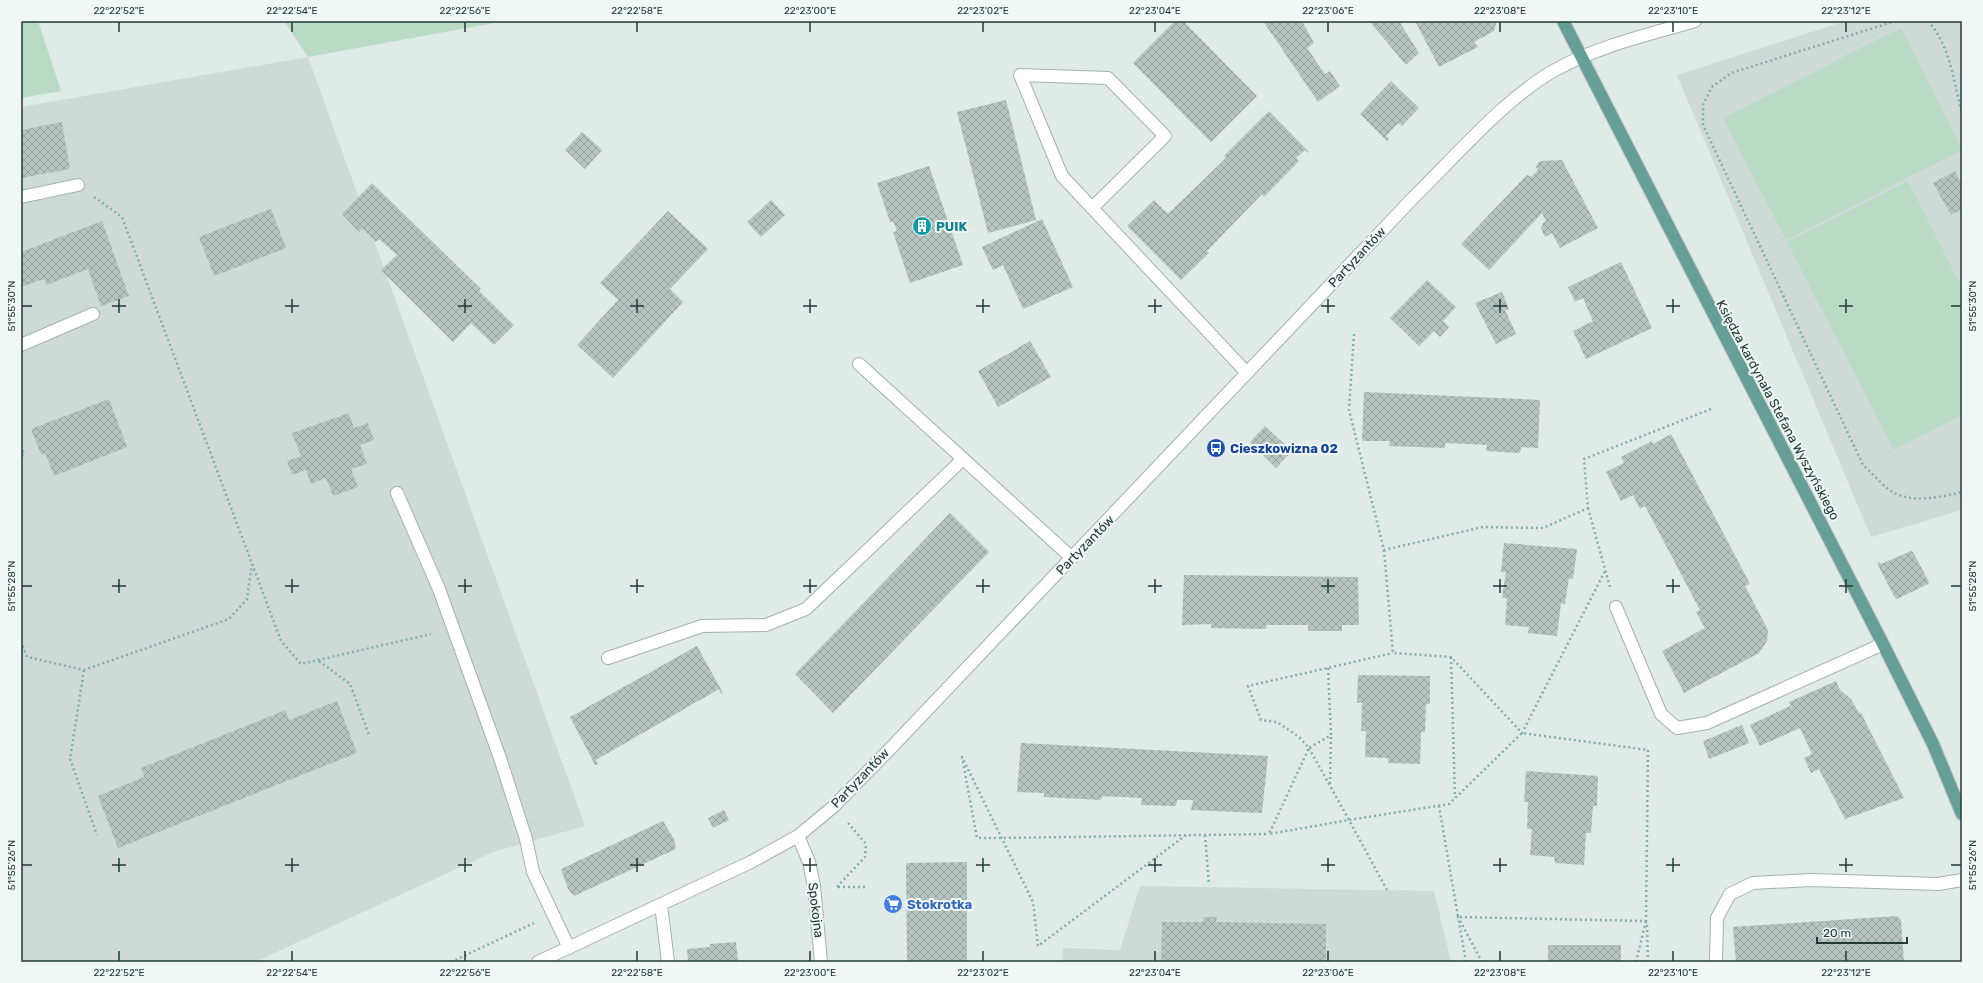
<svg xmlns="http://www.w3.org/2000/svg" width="1983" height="983" viewBox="0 0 1983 983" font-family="Rubik,sans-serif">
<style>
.built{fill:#cedad6}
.park{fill:#b9dbc6}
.building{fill:url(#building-cross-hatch)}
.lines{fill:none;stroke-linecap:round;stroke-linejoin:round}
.minor-casing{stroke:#a3b2ae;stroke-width:14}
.major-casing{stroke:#bcc4c3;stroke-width:14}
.path{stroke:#82ada4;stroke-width:2.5;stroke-dasharray:2 3;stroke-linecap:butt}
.minor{stroke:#fff;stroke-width:12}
.major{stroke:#669f97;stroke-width:12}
.ticks{fill:none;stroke:#213a36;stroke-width:1.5}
.labels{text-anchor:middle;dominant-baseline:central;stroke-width:4;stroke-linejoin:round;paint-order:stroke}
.culture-label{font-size:13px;font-weight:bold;fill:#0d838f;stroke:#f0f7f5;text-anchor:start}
.street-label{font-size:13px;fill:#213a36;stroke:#f0f7f5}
.transit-label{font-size:13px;font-weight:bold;fill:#164399;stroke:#f0f7f5;text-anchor:start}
.shop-label{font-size:13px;font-weight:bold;fill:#366cbe;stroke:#f0f7f5;text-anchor:start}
.neatline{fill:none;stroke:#213a36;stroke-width:1.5}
.ticks-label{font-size:10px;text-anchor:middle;fill:#213a36}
</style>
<defs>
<pattern id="building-cross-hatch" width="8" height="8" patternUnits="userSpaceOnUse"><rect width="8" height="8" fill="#b6c5c0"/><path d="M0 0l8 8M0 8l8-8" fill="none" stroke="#94a19d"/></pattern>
</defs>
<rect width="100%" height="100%" fill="#e0eae7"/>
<g class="built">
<polygon points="1846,21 1962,21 1962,510 1871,537 1677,75"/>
<polygon points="308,57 585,826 493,852 255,962 21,962 21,107"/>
<polygon points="1140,886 1434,891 1451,962 1062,962 1063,948 1120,950"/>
</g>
<g class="park">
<polygon points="21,21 38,21 61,91 21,98"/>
<polygon points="284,21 505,21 308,57"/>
<polygon points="1901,28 1962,150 1786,240 1723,118"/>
<polygon points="1908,181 1962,288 1962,415 1894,450 1787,242"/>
</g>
<g class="building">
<polygon points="1175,21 1183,21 1257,96 1211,142 1133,63"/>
<polygon points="1263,21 1302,21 1314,43 1307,48 1325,74 1330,71 1340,86 1318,102"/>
<polygon points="1369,21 1399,21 1419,53 1406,65"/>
<polygon points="1415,21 1494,21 1496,24 1494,31 1474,42 1478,47 1439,67"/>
<polygon points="1391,81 1419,108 1402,126 1398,123 1386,136 1389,139 1387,141 1360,114"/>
<polygon points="1006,100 1036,220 988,233 957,112"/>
<polygon points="1269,111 1309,152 1308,153 1305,150 1296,158 1299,161 1264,197 1262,194 1207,251 1209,253 1181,280 1127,226 1154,200 1167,213 1169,213 1226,158 1224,156"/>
<polygon points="62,122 70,169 21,178 21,130"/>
<polygon points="582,132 602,150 585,169 565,150"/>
<polygon points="1562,160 1598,228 1560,248 1552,233 1545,237 1541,228 1543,223 1546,221 1542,213 1489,270 1461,244 1525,177 1527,175 1531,177 1538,170 1536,167 1538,163 1541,161"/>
<polygon points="929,166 963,265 910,283 893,232 897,231 893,221 890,222 877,183"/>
<polygon points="1955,171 1962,184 1962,209 1951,215 1933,183"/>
<polygon points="372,183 481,289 479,291 514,325 494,345 471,323 453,342 381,270 397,255 379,239 376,242 362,228 359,232 342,214"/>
<polygon points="771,200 785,215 761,237 747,222"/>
<polygon points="271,209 286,248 214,276 199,237"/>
<polygon points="668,211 708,249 670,289 683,302 613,378 577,345 618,300 600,283"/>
<polygon points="1042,219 1073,287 1023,309 1003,265 993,270 982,247"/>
<polygon points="102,221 129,296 101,306 88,269 46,285 44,279 21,287 21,252"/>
<polygon points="1621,262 1652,328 1586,359 1573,331 1593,321 1583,298 1575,302 1568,287"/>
<polygon points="1427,280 1456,307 1443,321 1449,327 1440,337 1434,331 1419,346 1390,318"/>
<polygon points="1502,292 1509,309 1505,310 1516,334 1496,344 1475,303"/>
<polygon points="1030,341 1051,377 998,407 978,371"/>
<polygon points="1364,392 1540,400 1538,448 1521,447 1520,453 1486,451 1487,445 1445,443 1445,448 1389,446 1390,441 1362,441"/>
<polygon points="109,399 127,447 54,476 45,453 41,454 31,429"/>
<polygon points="349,413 354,428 368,423 374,440 360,445 367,464 351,469 358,487 333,496 326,478 311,484 306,470 292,475 287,461 301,456 292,433"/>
<polygon points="1265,426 1292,451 1276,468 1250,442"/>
<polygon points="1671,434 1750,584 1745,586 1768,630 1767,641 1759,653 1684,693 1662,651 1705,628 1696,612 1700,610 1645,506 1640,509 1633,495 1621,501 1606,472 1624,463 1621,457 1652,441 1653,444"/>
<polygon points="950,513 989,552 833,713 795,674"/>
<polygon points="1504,543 1577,549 1573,579 1569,578 1565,604 1561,603 1557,636 1528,633 1529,627 1505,625 1507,598 1502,598 1506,572 1501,572"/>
<polygon points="1911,551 1913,552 1929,582 1928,584 1897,599 1895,598 1877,563 1880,562 1881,564"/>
<polygon points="1184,575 1358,577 1359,625 1342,625 1342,631 1308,631 1308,625 1266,625 1266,629 1211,628 1211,624 1182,625"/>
<polygon points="697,646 723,693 721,694 719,689 596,760 598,764 595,765 570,717"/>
<polygon points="1358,675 1430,676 1430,704 1426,704 1425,732 1421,732 1420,764 1388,763 1388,758 1365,757 1366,731 1361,731 1362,703 1357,703"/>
<polygon points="1836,681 1840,690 1851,699 1859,713 1861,713 1904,798 1845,819 1819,769 1811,773 1804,758 1812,754 1800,728 1760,746 1750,725 1790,706 1793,712 1789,702"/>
<polygon points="337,701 357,753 118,848 98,796 144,777 141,768 286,710 289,720"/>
<polygon points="1742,725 1749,743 1709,759 1703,741"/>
<polygon points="1021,743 1268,756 1262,813 1191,810 1193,800 1177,800 1176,806 1141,805 1142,798 1102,796 1101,800 1044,797 1044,793 1017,792"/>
<polygon points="1526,771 1598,776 1597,806 1593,806 1591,833 1586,833 1584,865 1555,863 1554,857 1530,855 1532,829 1527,829 1528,802 1524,802"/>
<polygon points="724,810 729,820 713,828 708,818"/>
<polygon points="663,821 674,839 676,849 574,896 568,889 561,869"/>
<polygon points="967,862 967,962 907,962 906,863"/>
<polygon points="1897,916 1901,920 1904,962 1736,962 1733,927"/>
<polygon points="1203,917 1217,917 1216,922 1326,924 1326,962 1161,962 1162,922 1203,922"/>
<polygon points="736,942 738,962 688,962 687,949 710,947 710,944"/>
<rect x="1548" y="945" width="73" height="17"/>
</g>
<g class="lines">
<defs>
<g id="minor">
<polyline points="21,197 78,185"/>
<polyline points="1092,208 1165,136 1108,78 1020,75 1062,176 1247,373"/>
<polyline points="21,345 93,314"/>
<polyline points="859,364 1072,558"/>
<polyline points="397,493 439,589 500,758 526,839 533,872 569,948"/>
<polyline points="1616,607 1661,714 1677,728 1707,723 1883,644"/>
<polyline points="608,658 702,626 766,625 806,609 963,459"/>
<polyline points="798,836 809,862 814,886 821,962"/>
<polyline points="661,905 668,962"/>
<path d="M538 962 751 862 798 836 833 807 889 750 1413 198C1454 158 1505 98 1555 70 1598 46 1648 35 1695 21"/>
<polyline points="1716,962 1717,918 1730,894 1753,883 1811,880 1938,884 1962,880"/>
</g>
<polyline id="major" points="1563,21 1883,644 1933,744 1962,814"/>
</defs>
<use href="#minor" class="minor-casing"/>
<use href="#major" class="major-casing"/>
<g class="path">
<path d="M1896 21 1731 73 1712 87 1703 105V125L1863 465C1872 473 1881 484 1891 491 1911 504 1940 497 1962 492"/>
<path d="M1928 21C1950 45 1954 83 1962 114"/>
<polyline points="94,197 122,217 281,641 301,664 431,634"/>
<polyline points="1354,334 1349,410 1384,550 1483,527 1543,528 1588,508 1584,459 1711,409"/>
<polyline points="21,446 24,455 21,455"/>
<polyline points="1588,508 1610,587"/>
<polyline points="1384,550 1393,653 1451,657 1522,733 1606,569"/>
<polyline points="21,641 27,657 84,670 229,619 247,599 252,564"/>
<polyline points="1451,657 1455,798"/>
<polyline points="319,661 350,684 369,735"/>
<polyline points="1328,668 1331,735 1309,748 1299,737 1277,722 1261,720 1248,686 1393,653"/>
<polyline points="84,670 70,759 97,835"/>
<polygon points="1309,748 1349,820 1269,834"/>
<polyline points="1330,784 1331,735"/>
<polyline points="1186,835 1038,946 1033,902 962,757 977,838 1000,838 1269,834"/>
<polyline points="1205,835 1209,885"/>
<polyline points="837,887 865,857 866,844 848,823"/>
<polyline points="838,887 866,887"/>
<polyline points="1387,890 1349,820 1449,804 1522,733 1648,750 1646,921 1458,917 1439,806"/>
<polyline points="1647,925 1648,962"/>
<polyline points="451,962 534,923"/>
<polyline points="1466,962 1458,917 1482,962"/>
<polyline points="1636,962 1646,921"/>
</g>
<use href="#minor" class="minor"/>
<use href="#major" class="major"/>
</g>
<path class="ticks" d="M119 22V32M292 22V32M465 22V32M637 22V32M810 22V32M983 22V32M1155 22V32M1328 22V32M1500 22V32M1673 22V32M1846 22V32M119 299V313M292 299V313M465 299V313M637 299V313M810 299V313M983 299V313M1155 299V313M1328 299V313M1500 299V313M1673 299V313M1846 299V313M22 306H32M112 306H126M285 306H299M458 306H472M630 306H644M803 306H817M976 306H990M1148 306H1162M1321 306H1335M1493 306H1507M1666 306H1680M1839 306H1853M1951 306H1961M119 579V593M292 579V593M465 579V593M637 579V593M810 579V593M983 579V593M1155 579V593M1328 579V593M1500 579V593M1673 579V593M1846 579V593M22 586H32M112 586H126M285 586H299M458 586H472M630 586H644M803 586H817M976 586H990M1148 586H1162M1321 586H1335M1493 586H1507M1666 586H1680M1839 586H1853M1951 586H1961M119 858V872M292 858V872M465 858V872M637 858V872M810 858V872M983 858V872M1155 858V872M1328 858V872M1500 858V872M1673 858V872M1846 858V872M22 865H32M112 865H126M285 865H299M458 865H472M630 865H644M803 865H817M976 865H990M1148 865H1162M1321 865H1335M1493 865H1507M1666 865H1680M1839 865H1853M1951 865H1961M119 951V961M292 951V961M465 951V961M637 951V961M810 951V961M983 951V961M1155 951V961M1328 951V961M1500 951V961M1673 951V961M1846 951V961"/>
<defs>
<symbol id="building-disc" viewBox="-11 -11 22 22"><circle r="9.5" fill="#0f9aa8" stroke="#f0f7f5"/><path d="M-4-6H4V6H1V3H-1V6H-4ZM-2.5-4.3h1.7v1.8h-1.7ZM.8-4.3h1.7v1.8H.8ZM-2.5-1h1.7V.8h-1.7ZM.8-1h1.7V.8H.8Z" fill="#fff"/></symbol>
<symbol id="bus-disc" viewBox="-11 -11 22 22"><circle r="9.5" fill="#1a4fb4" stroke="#f0f7f5"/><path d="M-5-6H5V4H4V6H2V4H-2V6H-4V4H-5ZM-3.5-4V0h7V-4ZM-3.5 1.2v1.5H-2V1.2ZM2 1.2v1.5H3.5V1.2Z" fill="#fff"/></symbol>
<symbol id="supermarket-disc" viewBox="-11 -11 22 22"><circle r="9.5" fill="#3f7fe0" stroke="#f0f7f5"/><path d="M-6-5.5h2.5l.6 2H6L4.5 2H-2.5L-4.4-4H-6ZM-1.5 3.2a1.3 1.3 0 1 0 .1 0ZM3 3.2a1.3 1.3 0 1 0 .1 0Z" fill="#fff"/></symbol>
</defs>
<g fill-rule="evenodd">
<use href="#building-disc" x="911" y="215" width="22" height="22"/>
<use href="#bus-disc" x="1205" y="437" width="22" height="22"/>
<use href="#supermarket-disc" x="882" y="893" width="22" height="22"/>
</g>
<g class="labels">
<g class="culture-label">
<text x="936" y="226">PUIK</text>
</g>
<g class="street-label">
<text transform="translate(1357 257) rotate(-47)">Partyzantów</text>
<text transform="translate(1778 410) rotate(62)">Księdza kardynała Stefana Wyszyńskiego</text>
<text transform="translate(1085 545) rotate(-46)">Partyzantów</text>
<text transform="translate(860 778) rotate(-46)">Partyzantów</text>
<text transform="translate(816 910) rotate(83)">Spokojna</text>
</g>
<g class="transit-label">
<text x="1230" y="448">Cieszkowizna 02</text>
</g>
<g class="shop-label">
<text x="907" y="904">Stokrotka</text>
</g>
</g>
<rect width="1983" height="983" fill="none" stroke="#f0f7f5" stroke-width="44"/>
<path d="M1817 937v6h90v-6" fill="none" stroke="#213a36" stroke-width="2"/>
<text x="1823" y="937" font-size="12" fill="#213a36" stroke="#f0f7f5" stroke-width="3" paint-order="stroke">20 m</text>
<rect x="22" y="22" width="1939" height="939" class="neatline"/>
<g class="ticks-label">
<text x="119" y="14">22°22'52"E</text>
<text x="292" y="14">22°22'54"E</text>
<text x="465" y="14">22°22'56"E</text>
<text x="637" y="14">22°22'58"E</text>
<text x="810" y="14">22°23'00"E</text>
<text x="983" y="14">22°23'02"E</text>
<text x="1155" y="14">22°23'04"E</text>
<text x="1328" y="14">22°23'06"E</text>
<text x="1500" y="14">22°23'08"E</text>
<text x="1673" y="14">22°23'10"E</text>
<text x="1846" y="14">22°23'12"E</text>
<text transform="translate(11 306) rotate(-90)" y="4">51°55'30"N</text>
<text transform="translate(1972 306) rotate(-90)" y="4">51°55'30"N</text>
<text transform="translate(11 586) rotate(-90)" y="4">51°55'28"N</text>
<text transform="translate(1972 586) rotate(-90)" y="4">51°55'28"N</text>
<text transform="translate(11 865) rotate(-90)" y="4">51°55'26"N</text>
<text transform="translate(1972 865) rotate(-90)" y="4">51°55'26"N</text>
<text x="119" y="976">22°22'52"E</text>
<text x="292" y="976">22°22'54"E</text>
<text x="465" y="976">22°22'56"E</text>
<text x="637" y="976">22°22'58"E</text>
<text x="810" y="976">22°23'00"E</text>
<text x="983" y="976">22°23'02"E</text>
<text x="1155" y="976">22°23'04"E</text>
<text x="1328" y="976">22°23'06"E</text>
<text x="1500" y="976">22°23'08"E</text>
<text x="1673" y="976">22°23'10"E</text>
<text x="1846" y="976">22°23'12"E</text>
</g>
</svg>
